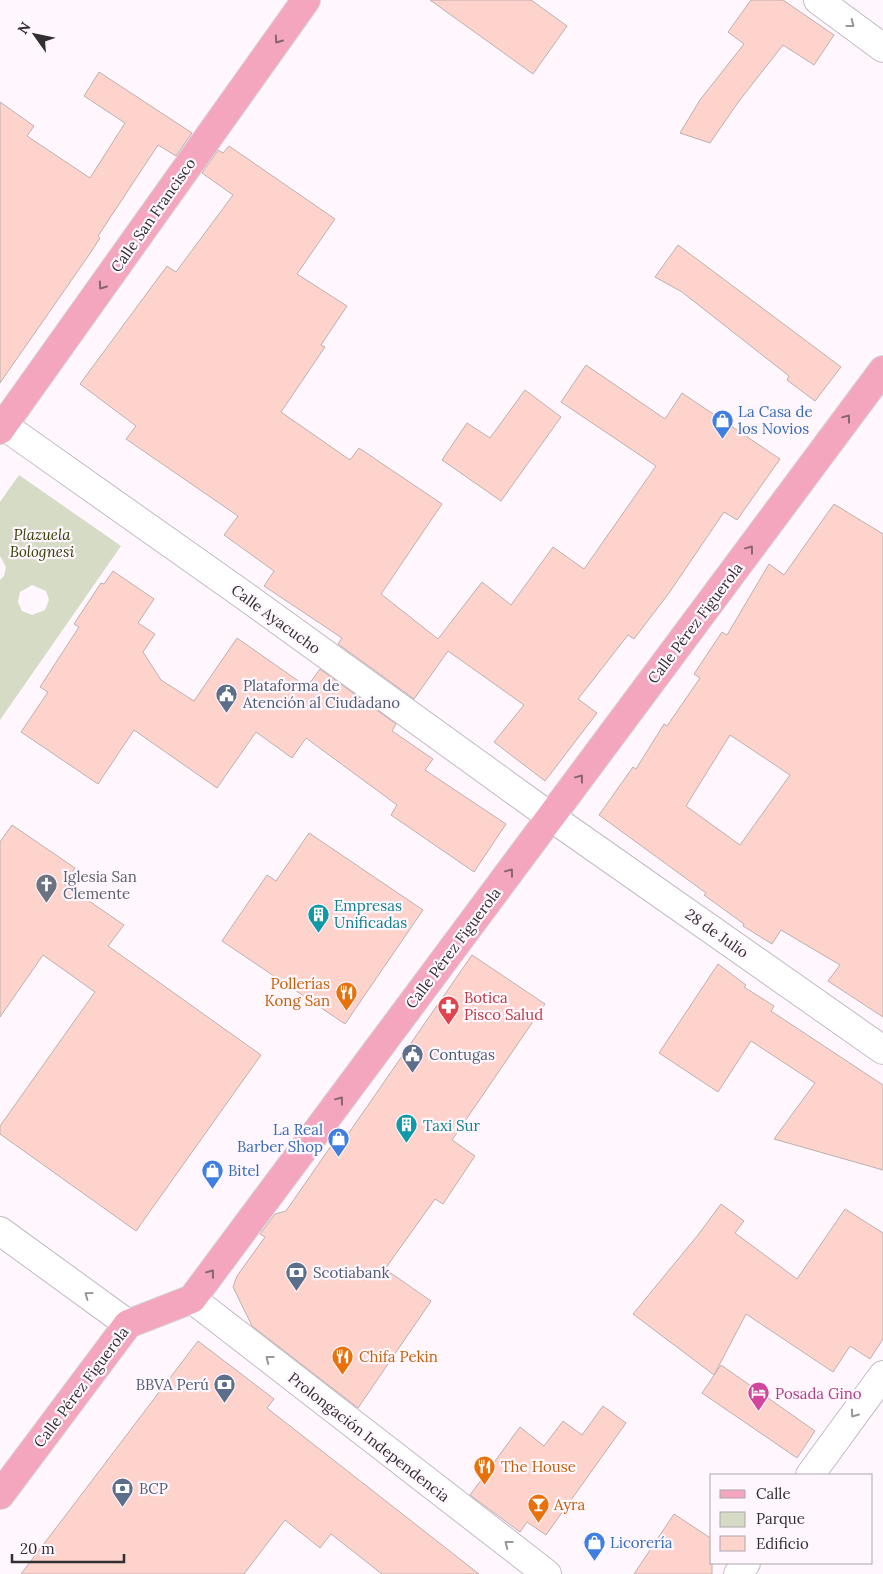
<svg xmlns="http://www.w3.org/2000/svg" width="883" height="1574" viewBox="0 0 883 1574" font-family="Lora,serif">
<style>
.green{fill:#d6dbc5;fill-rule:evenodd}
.building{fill:#fdd3cc;stroke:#bcb0ae;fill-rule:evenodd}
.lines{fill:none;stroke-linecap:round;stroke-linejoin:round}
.minor-casing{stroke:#c3bac3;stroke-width:30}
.major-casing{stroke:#d6d5d6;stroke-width:30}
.minor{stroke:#fff;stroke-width:28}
.major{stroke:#f3a6be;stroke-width:28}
.oneway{stroke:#989798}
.oneway2{stroke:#896571}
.labels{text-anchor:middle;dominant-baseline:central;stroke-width:4.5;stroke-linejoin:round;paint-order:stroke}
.street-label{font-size:15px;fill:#322f32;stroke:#fff6fe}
.shop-label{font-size:15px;fill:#366cbe;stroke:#fff6fe;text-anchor:start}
.park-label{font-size:15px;font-style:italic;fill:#343e02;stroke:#fff6fe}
.service-label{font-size:15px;fill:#4e5e75;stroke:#fff6fe;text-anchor:start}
.worship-label{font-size:15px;fill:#5b616d;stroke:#fff6fe;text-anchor:start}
.culture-label{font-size:15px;fill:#0d838f;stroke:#fff6fe;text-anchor:start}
.food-label{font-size:15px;fill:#c56008;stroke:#fff6fe;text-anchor:start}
.health-label{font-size:15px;fill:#be3a42;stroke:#fff6fe;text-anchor:start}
.hotel-label{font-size:15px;fill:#b23c85;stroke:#fff6fe;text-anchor:start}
</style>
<rect width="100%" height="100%" fill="#fff6fe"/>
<path class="green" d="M19 475 121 546 0 720V580L4 576 6 567 0 556V502ZM32 585 46 591 49 600 45 610 32 615 22 611 18 602 20 592Z"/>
<g class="building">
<polygon points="430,0 531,0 567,26 533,74"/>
<polygon points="751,0 783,0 834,35 814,65 783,45 739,101 710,143 680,133 700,100 744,44 728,32"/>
<polygon points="99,72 192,133 176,156 158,145 98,236 100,238 91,252 0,383 0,102 34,126 27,136 90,178 125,123 84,96"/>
<polygon points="229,146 335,219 297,274 347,306 321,345 325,347 281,412 350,460 359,448 442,504 381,594 438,639 482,582 511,605 553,547 584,569 656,466 561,402 586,365 665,419 682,393 780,459 737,520 724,512 669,593 634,639 628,635 578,699 597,713 545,781 494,742 524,705 448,651 414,699 338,644 342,638 264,586 274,571 224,535 238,516 126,439 136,426 80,384 167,266 176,272 233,195 202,173 218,150 223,153"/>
<polygon points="678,245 841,367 815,401 787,380 789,376 682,292 655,277"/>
<polygon points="525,390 561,417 501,501 442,460 467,423 490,438"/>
<path d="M834 504 883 534V1017L828 981 840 965 781 930 772 944 743 926 744 924 704 895 706 893 599 815 633 767 636 769 664 724 667 726 700 678 694 674 722 632 727 635 769 564 784 575ZM730 735 790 775 740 845 686 806Z"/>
<polygon points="113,571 154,599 138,623 155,634 143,652 161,680 194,701 237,638 307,687 320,669 396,724 392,731 433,759 425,770 506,824 474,872 391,815 397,805 306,738 292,758 256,732 217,788 134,730 98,784 21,732 48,692 40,687 79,627 74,624 101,583 104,584"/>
<polygon points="12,825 75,868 64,884 124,925 108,946 261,1055 136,1231 0,1134 0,1126 95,992 43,955 0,1017 0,842"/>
<polygon points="309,833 423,910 345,1024 222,941 267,875 276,881"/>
<polygon points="472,955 545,1004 452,1140 475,1156 443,1204 435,1199 385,1269 431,1301 358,1408 252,1326 233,1287 237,1276 265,1237 260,1234 275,1214 286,1211 340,1133 346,1137"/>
<polygon points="718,964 746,985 744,987 774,1006 771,1011 883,1085 883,1170 774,1139 815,1083 751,1041 718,1092 659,1053"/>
<polygon points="721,1204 744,1221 735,1233 797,1279 845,1209 883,1233 883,1339 870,1359 850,1346 833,1372 746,1314 714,1375 633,1314 698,1235"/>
<polygon points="198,1341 274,1399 267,1408 479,1574 382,1574 331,1534 320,1548 285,1520 244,1574 21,1574"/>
<polygon points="721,1365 815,1431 797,1458 702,1393"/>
<polygon points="603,1406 626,1423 546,1535 527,1522 520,1532 470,1495 520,1427 544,1446 563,1421 582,1435"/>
<polygon points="674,1514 712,1539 712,1574 634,1574"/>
</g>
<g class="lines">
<defs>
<g id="minor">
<polyline points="818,0 883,48"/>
<polyline points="0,423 245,596 551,817 883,1050"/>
<polyline points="0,1231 128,1324"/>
<polyline points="192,1299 547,1574"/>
<polyline points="810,1475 883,1375"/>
<polyline points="738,1574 746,1563"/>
</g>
<g id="major">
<polyline points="0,430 306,0"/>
<polyline points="0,1495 128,1324 192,1299 883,370"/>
</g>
</defs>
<use href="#minor" class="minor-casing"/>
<use href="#major" class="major-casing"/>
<use href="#minor" class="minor"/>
<use href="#major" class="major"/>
</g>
<defs><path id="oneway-chevron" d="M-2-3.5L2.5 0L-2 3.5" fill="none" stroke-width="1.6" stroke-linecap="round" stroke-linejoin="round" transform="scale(1.25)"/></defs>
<g class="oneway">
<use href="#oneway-chevron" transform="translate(851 24) rotate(37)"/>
<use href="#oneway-chevron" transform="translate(88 1295) rotate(-144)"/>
<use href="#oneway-chevron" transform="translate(269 1359) rotate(-142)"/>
<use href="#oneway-chevron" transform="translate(854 1414) rotate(126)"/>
<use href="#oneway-chevron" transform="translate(508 1544) rotate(-142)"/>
</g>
<g class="oneway2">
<use href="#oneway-chevron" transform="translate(278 40) rotate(125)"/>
<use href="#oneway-chevron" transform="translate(102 286) rotate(125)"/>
<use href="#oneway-chevron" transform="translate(847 418) rotate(-53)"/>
<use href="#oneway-chevron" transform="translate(750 549) rotate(-53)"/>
<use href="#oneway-chevron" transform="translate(580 778) rotate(-53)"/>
<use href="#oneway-chevron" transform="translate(510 872) rotate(-53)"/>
<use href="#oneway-chevron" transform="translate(340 1100) rotate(-53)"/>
<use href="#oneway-chevron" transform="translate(211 1273) rotate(-53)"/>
</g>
<defs>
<symbol id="shop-pin" viewBox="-11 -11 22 30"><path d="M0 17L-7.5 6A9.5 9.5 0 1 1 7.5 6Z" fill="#3f7fe0" stroke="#fff6fe"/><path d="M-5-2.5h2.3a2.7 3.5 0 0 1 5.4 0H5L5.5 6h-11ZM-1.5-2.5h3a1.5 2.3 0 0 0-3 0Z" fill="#fff"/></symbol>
<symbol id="civic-pin" viewBox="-11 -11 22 30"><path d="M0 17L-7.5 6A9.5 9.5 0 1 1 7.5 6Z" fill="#5c6f8a" stroke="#fff6fe"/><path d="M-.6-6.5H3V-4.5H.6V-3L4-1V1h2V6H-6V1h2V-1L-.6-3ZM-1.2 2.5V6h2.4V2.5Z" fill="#fff"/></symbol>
<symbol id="church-pin" viewBox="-11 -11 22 30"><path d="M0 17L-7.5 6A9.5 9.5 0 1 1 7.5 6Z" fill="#6b7280" stroke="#fff6fe"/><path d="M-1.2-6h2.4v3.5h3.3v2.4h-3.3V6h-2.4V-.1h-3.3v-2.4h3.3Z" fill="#fff"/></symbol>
<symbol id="building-pin" viewBox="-11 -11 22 30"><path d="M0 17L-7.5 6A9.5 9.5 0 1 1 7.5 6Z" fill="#0f9aa8" stroke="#fff6fe"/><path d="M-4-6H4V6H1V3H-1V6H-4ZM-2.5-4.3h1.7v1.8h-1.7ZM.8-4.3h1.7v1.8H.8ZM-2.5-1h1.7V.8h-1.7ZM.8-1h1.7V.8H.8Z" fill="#fff"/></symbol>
<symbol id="restaurant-pin" viewBox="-11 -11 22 30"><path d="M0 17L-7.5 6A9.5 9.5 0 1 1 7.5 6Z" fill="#e8710a" stroke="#fff6fe"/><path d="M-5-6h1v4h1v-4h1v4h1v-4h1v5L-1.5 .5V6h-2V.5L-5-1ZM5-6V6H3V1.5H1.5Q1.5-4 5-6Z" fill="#fff"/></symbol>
<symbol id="pharmacy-pin" viewBox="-11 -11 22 30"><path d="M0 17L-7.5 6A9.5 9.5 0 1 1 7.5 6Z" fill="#e0444e" stroke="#fff6fe"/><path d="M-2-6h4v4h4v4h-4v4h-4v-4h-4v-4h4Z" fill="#fff"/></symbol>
<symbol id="bank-pin" viewBox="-11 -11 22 30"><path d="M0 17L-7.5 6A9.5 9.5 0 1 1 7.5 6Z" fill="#5c6f8a" stroke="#fff6fe"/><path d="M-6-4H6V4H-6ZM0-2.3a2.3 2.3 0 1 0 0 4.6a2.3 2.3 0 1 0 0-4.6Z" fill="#fff"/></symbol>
<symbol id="hotel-pin" viewBox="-11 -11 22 30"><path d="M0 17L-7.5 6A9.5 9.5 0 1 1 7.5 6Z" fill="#d1479c" stroke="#fff6fe"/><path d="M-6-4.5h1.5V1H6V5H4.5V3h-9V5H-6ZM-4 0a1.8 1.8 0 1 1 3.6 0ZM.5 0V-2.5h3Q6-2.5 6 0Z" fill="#fff"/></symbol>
<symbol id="bar-pin" viewBox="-11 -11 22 30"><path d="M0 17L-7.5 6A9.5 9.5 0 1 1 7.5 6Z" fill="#e8710a" stroke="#fff6fe"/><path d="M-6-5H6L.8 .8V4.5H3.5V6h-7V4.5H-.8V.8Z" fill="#fff"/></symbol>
</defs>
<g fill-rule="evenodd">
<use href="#shop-pin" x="710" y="408" width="25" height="34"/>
<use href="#civic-pin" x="214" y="682" width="25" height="34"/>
<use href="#church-pin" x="34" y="872" width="25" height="34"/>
<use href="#building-pin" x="306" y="902" width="25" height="34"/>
<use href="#restaurant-pin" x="334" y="980" width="25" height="34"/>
<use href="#pharmacy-pin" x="436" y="994" width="25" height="34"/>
<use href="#civic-pin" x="400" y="1042" width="25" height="34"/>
<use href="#building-pin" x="394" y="1112" width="25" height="34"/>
<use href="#shop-pin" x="326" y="1126" width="25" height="34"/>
<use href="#shop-pin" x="200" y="1158" width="25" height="34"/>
<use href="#bank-pin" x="284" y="1260" width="25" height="34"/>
<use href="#restaurant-pin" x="330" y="1344" width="25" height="34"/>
<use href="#bank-pin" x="212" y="1372" width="25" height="34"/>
<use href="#hotel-pin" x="746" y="1380" width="25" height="34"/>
<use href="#restaurant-pin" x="472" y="1454" width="25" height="34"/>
<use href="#bank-pin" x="110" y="1476" width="25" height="34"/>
<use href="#bar-pin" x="526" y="1492" width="25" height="34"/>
<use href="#shop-pin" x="582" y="1530" width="25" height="34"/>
</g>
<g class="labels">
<g class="street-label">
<text transform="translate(153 215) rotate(-55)">Calle San Francisco</text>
<text transform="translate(276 619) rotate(36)">Calle Ayacucho</text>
<text transform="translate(695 623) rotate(-53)">Calle Pérez Figuerola</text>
<text transform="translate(717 933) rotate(35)">28 de Julio</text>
<text transform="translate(453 948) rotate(-53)">Calle Pérez Figuerola</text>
<text transform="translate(81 1387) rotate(-53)">Calle Pérez Figuerola</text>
<text transform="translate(369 1437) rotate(38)">Prolongación Independencia</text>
</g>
<g class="shop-label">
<text x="738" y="411">La Casa de<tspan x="738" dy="17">los Novios</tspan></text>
<text x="323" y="1129" text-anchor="end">La Real<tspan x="323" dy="17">Barber Shop</tspan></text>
<text x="228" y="1170">Bitel</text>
<text x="610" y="1542">Licorería</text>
</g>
<g class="park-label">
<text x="42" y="534">Plazuela<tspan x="42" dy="17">Bolognesi</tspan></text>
</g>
<g class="service-label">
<text x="243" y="685">Plataforma de<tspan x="243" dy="17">Atención al Ciudadano</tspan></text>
<text x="429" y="1054">Contugas</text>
<text x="313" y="1272">Scotiabank</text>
<text x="209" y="1384" text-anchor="end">BBVA Perú</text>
<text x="139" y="1488">BCP</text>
</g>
<g class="worship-label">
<text x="63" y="876">Iglesia San<tspan x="63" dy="17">Clemente</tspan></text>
</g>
<g class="culture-label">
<text x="334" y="905">Empresas<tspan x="334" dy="17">Unificadas</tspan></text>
<text x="423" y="1125">Taxi Sur</text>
</g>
<g class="food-label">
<text x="330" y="983" text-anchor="end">Pollerías<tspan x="330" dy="17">Kong San</tspan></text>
<text x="359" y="1356">Chifa Pekin</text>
<text x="501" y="1466">The House</text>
<text x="554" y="1504">Ayra</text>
</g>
<g class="health-label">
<text x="464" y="997">Botica<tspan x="464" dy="17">Pisco Salud</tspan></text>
</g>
<g class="hotel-label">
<text x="775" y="1393">Posada Gino</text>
</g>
</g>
<rect x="710" y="1474" width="162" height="90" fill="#fff6fe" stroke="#ada6ac"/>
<rect x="720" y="1490" width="25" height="8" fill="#f3a6be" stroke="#ada6ac"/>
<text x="756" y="1499" font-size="15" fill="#322f32">Calle</text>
<rect x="720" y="1512" width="25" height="15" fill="#d6dbc5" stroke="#ada6ac"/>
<text x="756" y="1524" font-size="15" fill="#322f32">Parque</text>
<rect x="720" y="1536" width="25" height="15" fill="#fdd3cc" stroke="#ada6ac"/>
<text x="756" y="1549" font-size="15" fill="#322f32">Edificio</text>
<g transform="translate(35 35) rotate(303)" stroke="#fff6fe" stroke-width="4" paint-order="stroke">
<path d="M0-4L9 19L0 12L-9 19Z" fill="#322f32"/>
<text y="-8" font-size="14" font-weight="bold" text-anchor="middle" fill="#322f32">N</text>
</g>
<path d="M12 1554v8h112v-8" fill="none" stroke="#322f32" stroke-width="2.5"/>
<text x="20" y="1554" font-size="15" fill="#322f32" stroke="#fff6fe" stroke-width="4" paint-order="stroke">20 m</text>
</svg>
